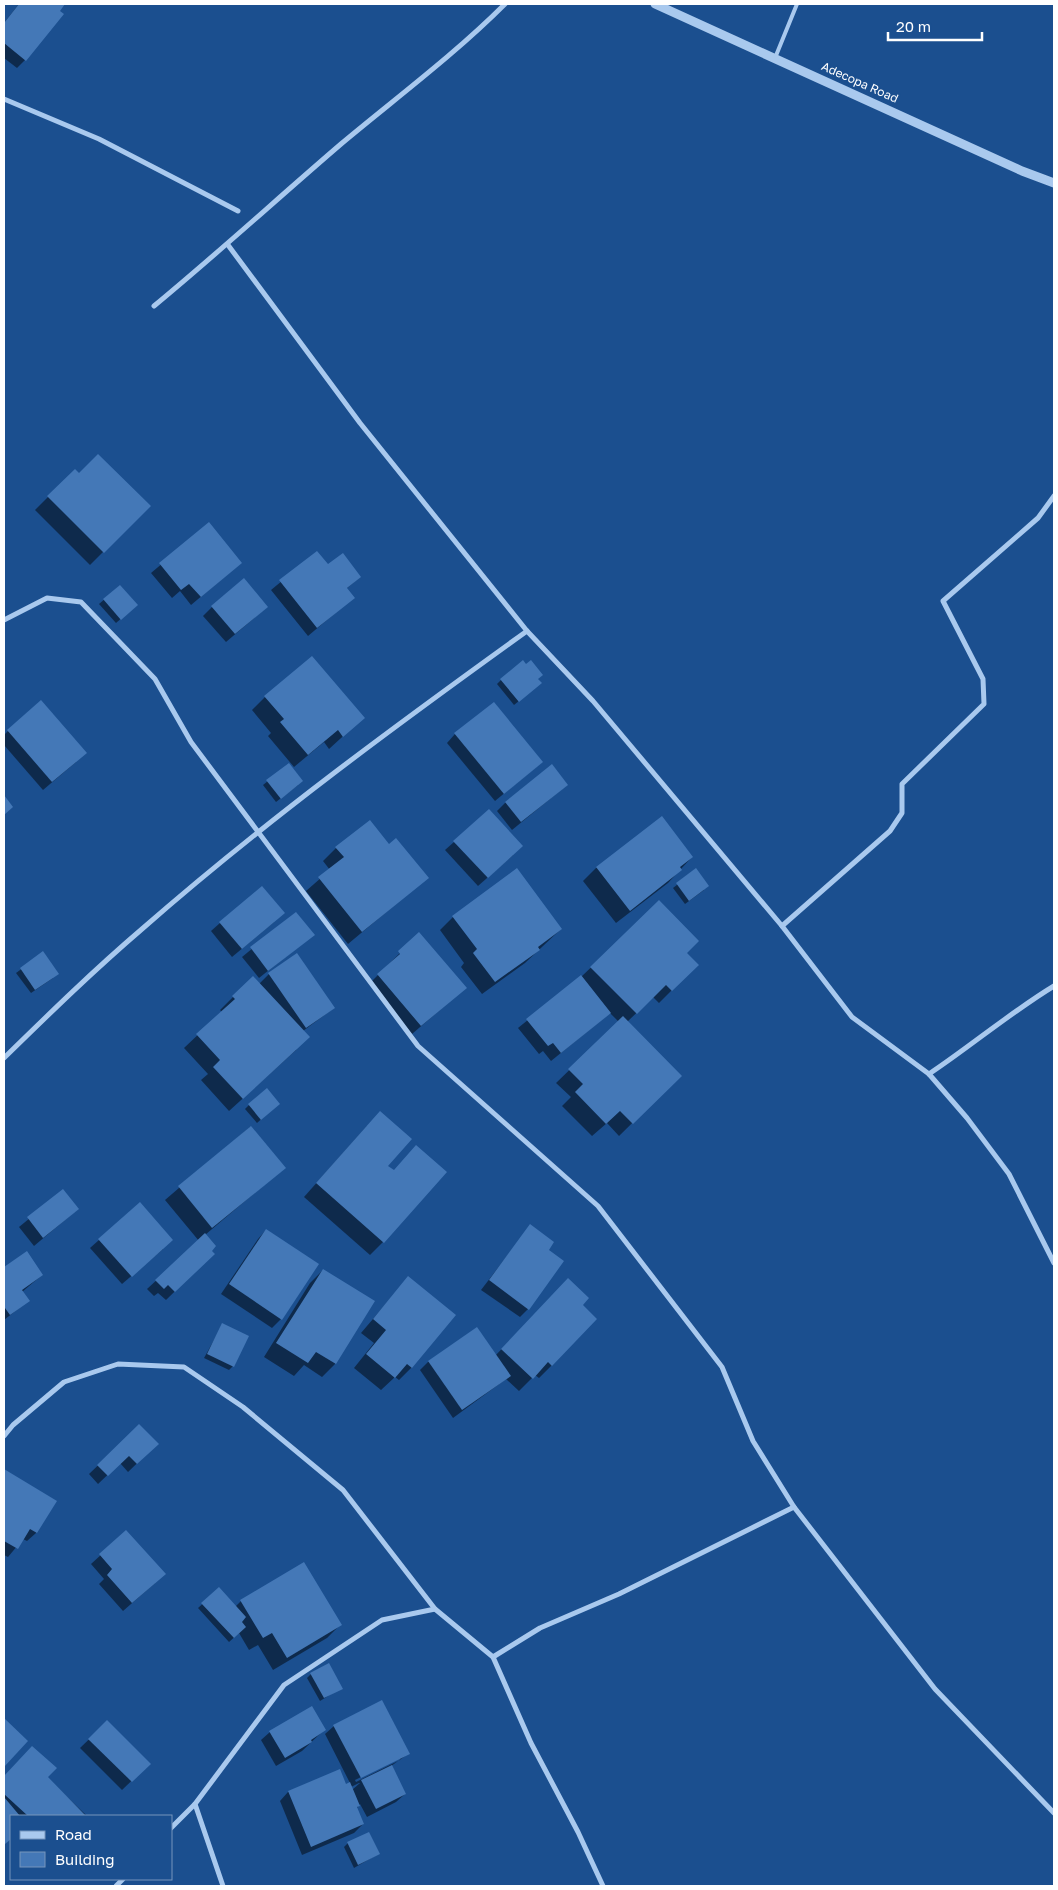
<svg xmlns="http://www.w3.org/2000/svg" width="1058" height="1890" viewBox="0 0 1058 1890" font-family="'Golos Text',sans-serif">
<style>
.shadow{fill:#0007;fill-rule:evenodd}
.building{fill:#4478b7}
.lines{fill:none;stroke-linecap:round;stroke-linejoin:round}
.service{stroke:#a9c9ee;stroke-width:4}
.minor{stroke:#a9c9ee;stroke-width:5}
.tertiary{stroke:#a9c9ee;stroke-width:9}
.labels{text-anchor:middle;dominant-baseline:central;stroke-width:4;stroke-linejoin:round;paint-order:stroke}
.street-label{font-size:12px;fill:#fff;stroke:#1b4f8f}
</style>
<rect width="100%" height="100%" fill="#1b4f8f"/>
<g class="shadow">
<polygon points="19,4 64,4 25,60 17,68 4,58 4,23"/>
<polygon points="75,470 79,475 149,506 90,565 35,510"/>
<polygon points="209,524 241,563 191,605 180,591 172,598 151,573"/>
<polygon points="317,552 328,566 360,577 346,589 353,598 308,636 271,590"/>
<polygon points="120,586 132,609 116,623 99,604"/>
<polygon points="212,607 267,607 226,642 203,616"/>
<polygon points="537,679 536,687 514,705 497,684 501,680"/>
<polygon points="265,697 363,718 329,749 324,742 294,767 268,736 271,733 252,710"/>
<polygon points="8,731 76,762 43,790 4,745 4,735"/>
<polygon points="455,734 542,762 495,801 447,743"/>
<polygon points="289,764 298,785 276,802 263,785"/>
<polygon points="567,785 512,830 497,811 506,802"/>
<polygon points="662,818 692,857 668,883 616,923 583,881 596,868"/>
<polygon points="454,842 513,855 478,886 445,850"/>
<polygon points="389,845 427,878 348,944 306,891 330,870 323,861 336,848"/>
<polygon points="696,870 704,890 685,904 673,888"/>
<polygon points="659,902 685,953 697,965 659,1003 653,997 627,1022 680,1076 619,1136 607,1123 592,1136 562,1106 571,1097 556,1083 619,1022 610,1013 551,1061 543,1051 539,1054 518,1028 581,977"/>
<polygon points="296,913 313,935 259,978 242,957"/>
<polygon points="453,917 561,929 525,963 482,994 461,967 464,963 440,930"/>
<polygon points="274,922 232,957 211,931 220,923"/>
<polygon points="419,934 456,996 412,1034 369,984"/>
<polygon points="43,953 53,978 31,993 16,973"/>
<polygon points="269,974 334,1008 303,1031 296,1050 229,1111 201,1080 208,1074 184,1048 222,1012 220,1010 233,997 259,984"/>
<polygon points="249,1105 274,1108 257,1123 245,1109"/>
<polygon points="367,1126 386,1166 383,1242 370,1255 304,1197"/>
<polygon points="250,1127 284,1168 205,1235 213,1254 166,1300 158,1293 154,1296 147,1289 199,1241 165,1200"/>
<polygon points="63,1191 78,1209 34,1246 19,1227"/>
<polygon points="530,1226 547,1250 528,1309 520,1317 481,1290"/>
<polygon points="266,1230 281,1319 272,1328 221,1294 258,1239"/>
<polygon points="99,1240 163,1249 122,1284 90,1248"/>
<polygon points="27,1253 42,1275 22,1292 28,1301 4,1320 4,1269"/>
<polygon points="323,1270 373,1302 335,1364 322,1377 304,1365 294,1376 264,1357 310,1283"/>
<polygon points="408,1278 412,1367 399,1380 395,1377 381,1390 354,1368 374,1343 361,1333"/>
<polygon points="555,1293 581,1305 552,1365 539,1378 535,1375 519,1391 506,1379 453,1418 420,1370 428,1362 477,1329 495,1356"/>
<polygon points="223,1324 233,1366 229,1370 204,1358"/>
<polygon points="139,1426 157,1444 128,1472 120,1463 98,1484 89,1474"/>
<polygon points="4,1470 55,1501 36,1533 27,1541 23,1539 8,1557 4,1555"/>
<polygon points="126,1532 155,1583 123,1611 99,1584 104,1579 91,1564"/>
<polygon points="219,1589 235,1607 241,1601 340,1625 327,1638 273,1670 258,1645 249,1650 239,1633 229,1642 198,1608"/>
<polygon points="311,1674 341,1688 320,1701 307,1678"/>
<polygon points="107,1722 149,1764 122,1790 80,1748"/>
<path d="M334 1726 408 1754 391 1766 405 1794 396 1802 367 1817 360 1804 356 1809 363 1824 354 1833 302 1855 280 1801 288 1792 339 1771 345 1785 350 1783 325 1734ZM400 1758V1760L356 1782 355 1780ZM359 1783H360L352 1790 351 1787Z"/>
<polygon points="324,1730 302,1751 276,1766 261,1740 270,1732"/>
<polygon points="24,1756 86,1815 11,1816 11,1838 4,1845 4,1778"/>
<polygon points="348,1843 378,1854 354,1868 344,1847"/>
</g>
<g class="building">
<polygon points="19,4 65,4 60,11 64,14 26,61 4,43 4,23"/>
<polygon points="98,454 151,506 104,553 47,496 75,469 79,473"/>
<polygon points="209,522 242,563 201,597 189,584 181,590 159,563"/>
<polygon points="317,551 328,564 343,553 361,577 347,588 355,598 317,628 279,580"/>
<polygon points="244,578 268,607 235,634 211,606"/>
<polygon points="120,585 138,605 121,620 103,599"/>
<polygon points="312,656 365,718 343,737 338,730 308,755 280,722 284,719 264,696"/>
<polygon points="523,660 526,664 531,660 543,675 538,679 542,683 519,702 500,679"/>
<polygon points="41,700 87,753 52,782 7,730"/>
<polygon points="494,702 543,762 504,794 454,733"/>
<polygon points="289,763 303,781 281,799 266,780"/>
<polygon points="552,764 568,785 521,822 505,802"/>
<polygon points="4,795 13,807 4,815"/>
<polygon points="489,809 523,846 488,878 453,841"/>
<polygon points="662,816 693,857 680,867 682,870 630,911 596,867"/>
<polygon points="370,820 389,844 396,838 429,878 362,932 318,877 344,857 335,847"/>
<polygon points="517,868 562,929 538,947 540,950 495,982 473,953 477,949 452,916"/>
<polygon points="696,868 709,886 689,901 676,883"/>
<polygon points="262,886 285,913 242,949 219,922"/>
<polygon points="659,900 699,941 687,953 699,965 672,991 666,985 637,1014 590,967"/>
<polygon points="296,912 315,935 268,971 250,947"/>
<polygon points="419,932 467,988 421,1026 377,974 400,954 398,951"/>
<polygon points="43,951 59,974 35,990 20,968"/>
<polygon points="297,953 335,1008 306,1028 268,973"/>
<polygon points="581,975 611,1013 561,1053 553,1043 548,1046 526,1019"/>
<polygon points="253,976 310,1037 243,1099 213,1067 220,1060 196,1034 235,999 232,996"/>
<polygon points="623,1016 682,1076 633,1124 620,1111 606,1124 575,1092 583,1084 568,1069"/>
<polygon points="267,1088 280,1104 261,1120 248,1104"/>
<polygon points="380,1111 412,1139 388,1166 394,1170 416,1145 447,1172 384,1243 316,1183"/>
<polygon points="251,1126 286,1168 212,1228 178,1186"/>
<polygon points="63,1189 79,1209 43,1238 27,1217"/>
<polygon points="140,1202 173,1240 132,1277 98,1239"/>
<polygon points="530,1224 554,1242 549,1250 564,1261 529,1310 489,1280"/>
<polygon points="266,1229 319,1264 282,1320 229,1284"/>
<polygon points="205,1233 216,1246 212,1251 215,1254 175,1292 168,1285 164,1289 155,1280"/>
<polygon points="27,1251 43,1275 22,1290 30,1301 10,1315 5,1308 4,1309 4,1267"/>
<polygon points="323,1269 375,1301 336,1364 316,1352 308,1363 276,1343"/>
<polygon points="408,1276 456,1315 412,1368 407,1364 395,1378 366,1354 386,1330 373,1319"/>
<polygon points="568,1278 589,1298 583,1305 597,1319 552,1366 548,1362 533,1379 501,1349"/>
<polygon points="222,1323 249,1336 234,1367 207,1354"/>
<polygon points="477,1327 511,1376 462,1410 428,1361"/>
<polygon points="139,1424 159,1444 137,1464 129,1456 108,1476 97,1465"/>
<polygon points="4,1469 57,1501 37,1533 30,1529 18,1549 4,1541"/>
<polygon points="126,1530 166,1574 132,1603 107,1575 112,1569 99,1554"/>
<polygon points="304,1562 342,1625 287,1658 272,1633 263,1638 240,1600"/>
<polygon points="219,1587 246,1617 242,1622 246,1627 234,1638 201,1603"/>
<polygon points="329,1663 343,1689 324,1698 310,1673"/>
<polygon points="382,1700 410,1754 361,1778 333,1725"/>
<polygon points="312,1706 326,1730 311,1740 312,1742 285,1758 269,1731"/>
<polygon points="4,1718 28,1741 4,1767"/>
<polygon points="107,1720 151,1764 132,1782 88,1739"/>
<polygon points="32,1746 57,1768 48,1777 86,1816 28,1816 4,1794 4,1776"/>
<polygon points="392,1765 406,1794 376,1809 361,1780"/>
<polygon points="340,1769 346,1784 350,1782 360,1806 357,1807 364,1824 311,1847 288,1791"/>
<polygon points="4,1797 20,1816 11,1816 11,1839 4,1845"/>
<polygon points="369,1832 380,1854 358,1865 347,1842"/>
</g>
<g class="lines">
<polyline class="service" points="775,58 797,4"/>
<g class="minor">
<polyline points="4,99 99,139 238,211"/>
<polyline points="228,245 360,423 527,631 593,701 782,926 852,1017 929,1074 967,1118 1009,1174 1054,1263"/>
<path d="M154 306C217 254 278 198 341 144 396 98 454 55 505 4"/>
<polyline points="4,620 47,598 81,602 155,679 191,742 418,1046 598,1206 722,1367 753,1441 794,1507 935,1689 1054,1813"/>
<polyline points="782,926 890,831 902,813 902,784 984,704 983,679 943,601 1038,518 1054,496"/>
<path d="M4 1058C49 1014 94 970 142 929 264 822 395 726 527 631"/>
<path d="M929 1074C971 1046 1011 1012 1054 986"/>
<polyline points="4,1436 13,1425 64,1382 118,1364 184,1367 243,1407 343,1490 435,1609"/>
<polyline points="493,1657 540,1628 619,1594 794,1507"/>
<polyline points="195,1804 223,1886"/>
<polyline points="171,1828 195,1804 284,1685 382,1620 435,1609 493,1657 531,1743 578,1832 603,1886"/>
<polyline points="116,1886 123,1879"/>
</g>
<polyline class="tertiary" points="655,4 1022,171 1054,183"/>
</g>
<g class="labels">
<g class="street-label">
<text transform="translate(860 82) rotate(24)">Adecopa Road</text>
</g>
</g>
<rect width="1058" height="1890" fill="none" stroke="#ffffff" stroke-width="10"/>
<rect x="10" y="1815" width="162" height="65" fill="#1b4f8f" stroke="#7695bc"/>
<rect x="20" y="1831" width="25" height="8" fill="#a9c9ee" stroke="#7695bc"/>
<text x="55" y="1840" font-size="15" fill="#ffffff">Road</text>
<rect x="20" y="1852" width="25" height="15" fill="#4478b7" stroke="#7695bc"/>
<text x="55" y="1865" font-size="15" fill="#ffffff">Building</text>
<path d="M888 32v8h94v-8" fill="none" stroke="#ffffff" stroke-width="2.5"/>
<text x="896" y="32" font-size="15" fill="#ffffff" stroke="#1b4f8f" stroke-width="4" paint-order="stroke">20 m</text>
</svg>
